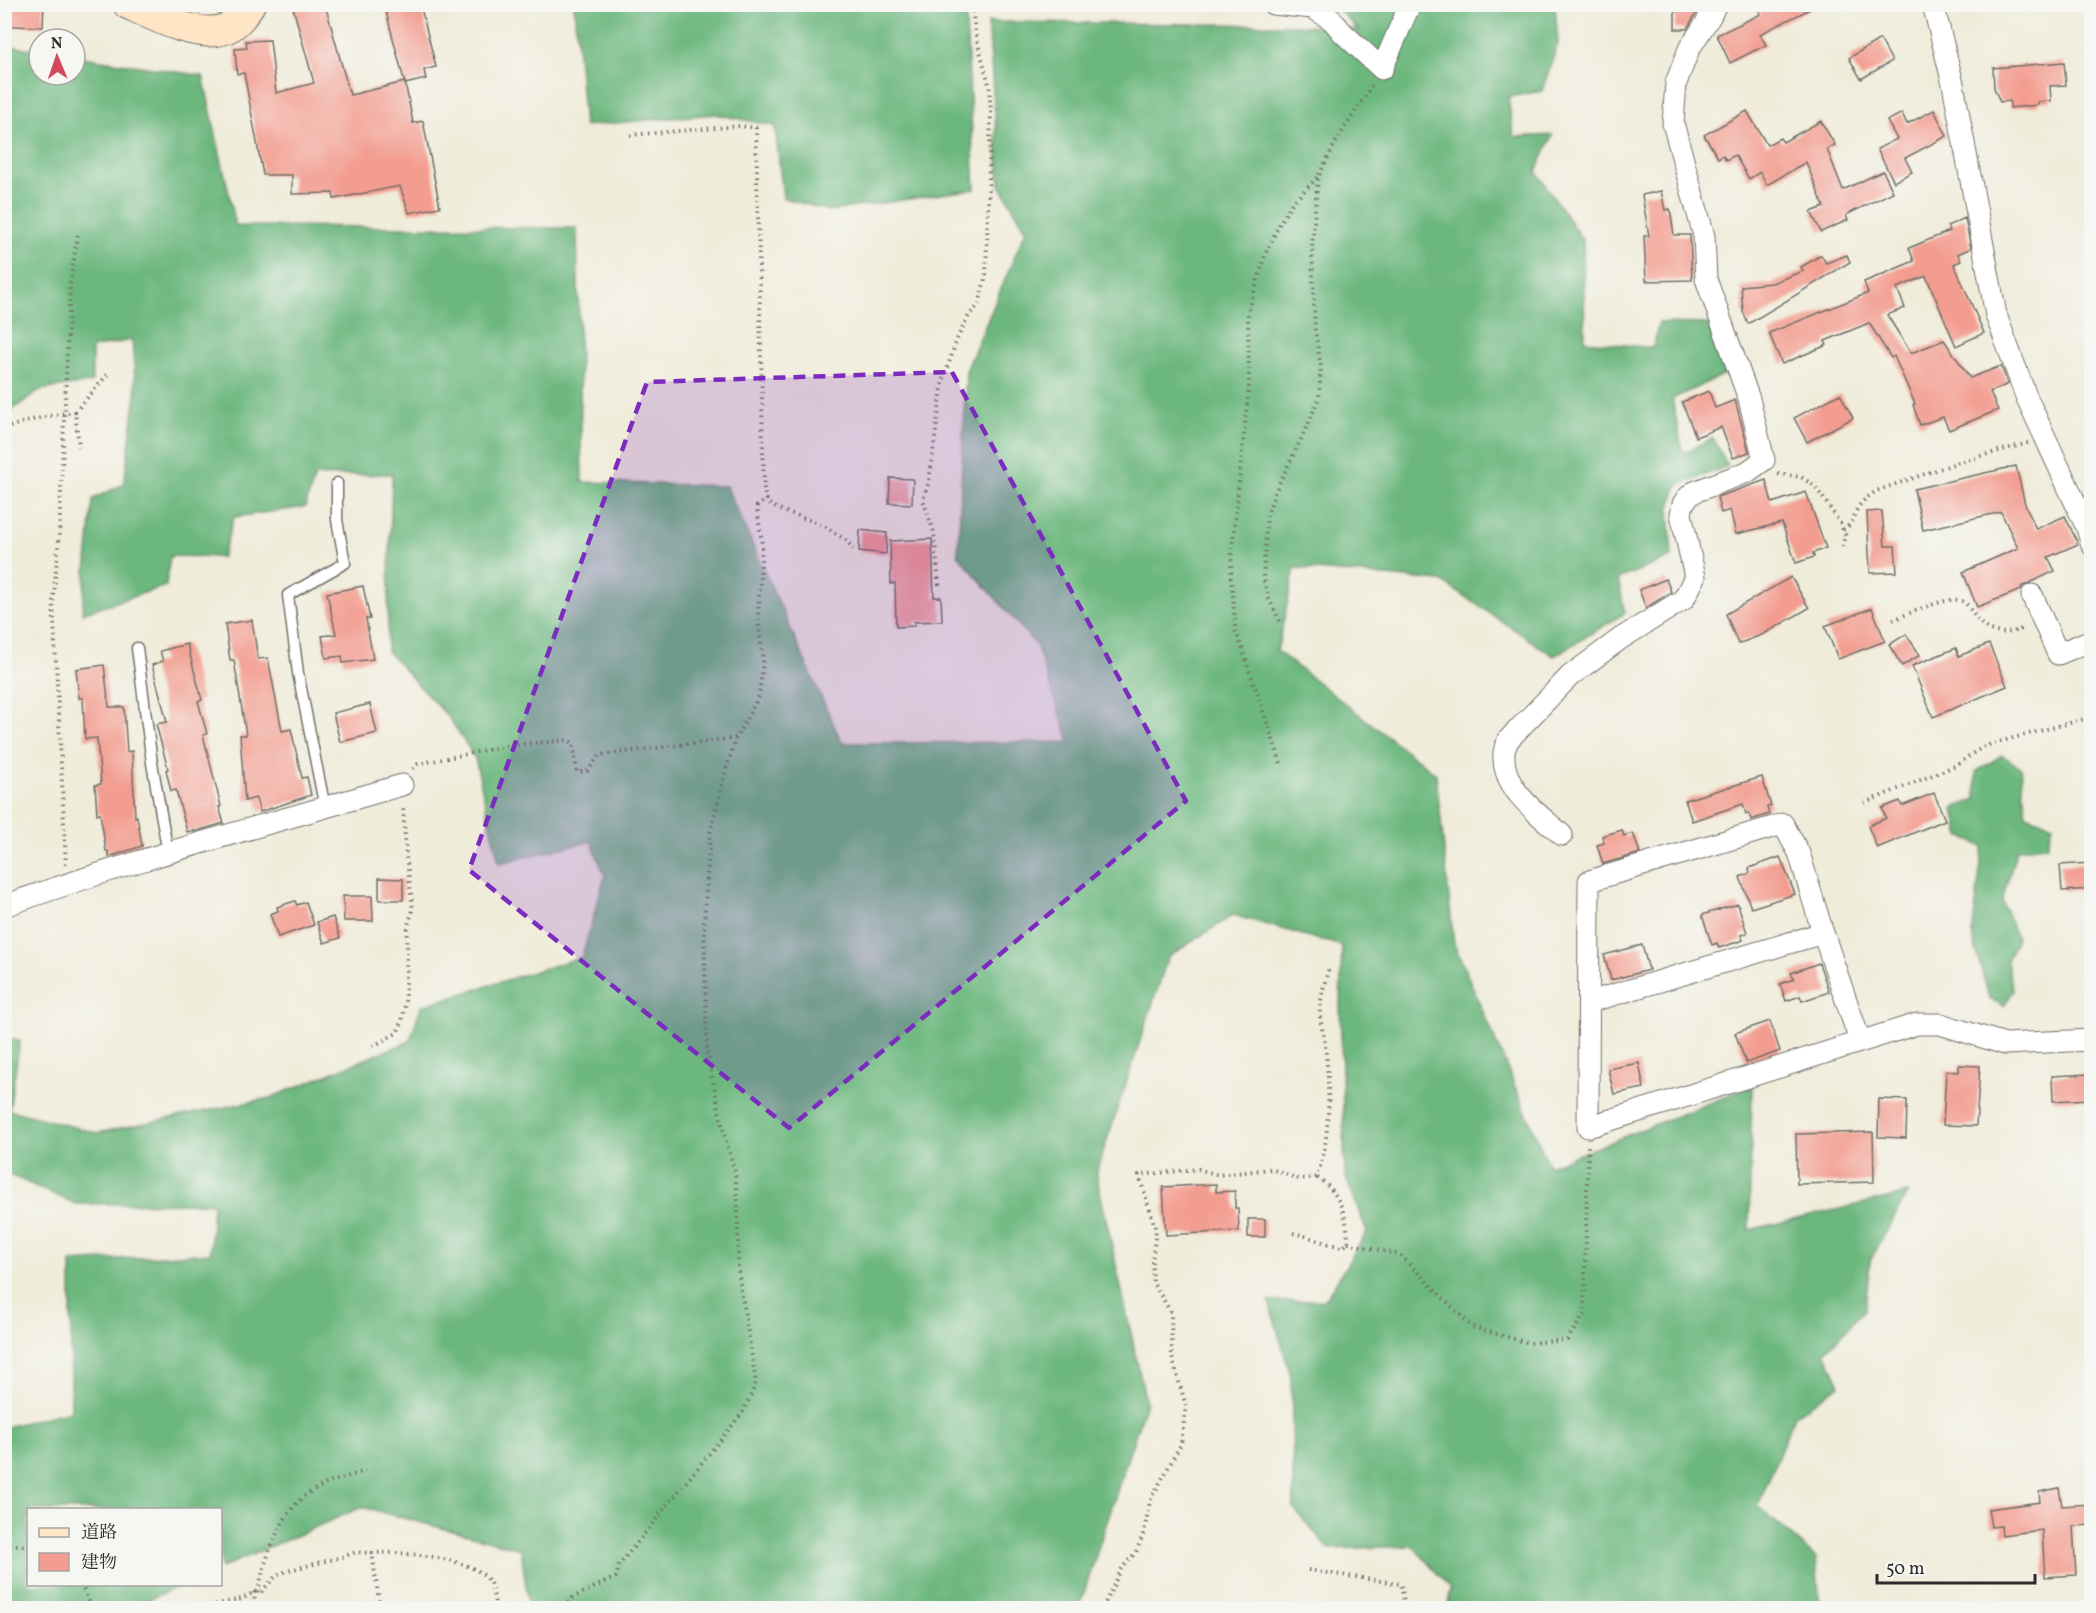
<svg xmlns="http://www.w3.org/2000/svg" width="2096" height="1613" viewBox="0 0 2096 1613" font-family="Vollkorn,'Noto Serif JP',serif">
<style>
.forest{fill:#6cb77e;stroke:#4c7154;stroke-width:1.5}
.building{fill:#f39d90}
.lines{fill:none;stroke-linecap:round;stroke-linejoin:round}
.lane-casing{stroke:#706f68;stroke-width:13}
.street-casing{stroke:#706f68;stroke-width:23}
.secondary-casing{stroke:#706f68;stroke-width:32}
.path{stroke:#706f68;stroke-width:4;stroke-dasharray:1.5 4.5;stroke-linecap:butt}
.lane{stroke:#fff;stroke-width:10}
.street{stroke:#fff;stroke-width:21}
.secondary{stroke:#fee5c5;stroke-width:30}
.marked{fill:#7b2cbf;fill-opacity:0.2;stroke:#7b2cbf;stroke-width:4.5;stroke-dasharray:12 8;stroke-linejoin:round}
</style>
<rect width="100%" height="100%" fill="#f6f6f2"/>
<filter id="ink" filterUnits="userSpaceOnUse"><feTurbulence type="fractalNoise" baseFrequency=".0167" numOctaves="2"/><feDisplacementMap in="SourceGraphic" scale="12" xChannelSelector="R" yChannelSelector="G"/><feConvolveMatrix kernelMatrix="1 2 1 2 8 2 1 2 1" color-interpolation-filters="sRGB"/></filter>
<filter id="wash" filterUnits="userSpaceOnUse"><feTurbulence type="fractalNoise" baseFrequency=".008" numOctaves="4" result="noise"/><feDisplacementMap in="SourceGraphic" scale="24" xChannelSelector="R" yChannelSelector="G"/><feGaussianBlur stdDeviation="1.35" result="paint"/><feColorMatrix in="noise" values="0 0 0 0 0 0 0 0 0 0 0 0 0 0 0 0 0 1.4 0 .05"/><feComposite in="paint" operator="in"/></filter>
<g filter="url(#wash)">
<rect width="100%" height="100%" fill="#f0ecda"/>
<g class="forest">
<polygon points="574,5 965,5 975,189 829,211 783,198 775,126 715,114 584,126"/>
<polygon points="1335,5 1555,5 1558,43 1542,91 1508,97 1514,137 1553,135 1536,171 1583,241 1585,341 1653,348 1659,323 1708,324 1725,374 1672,399 1683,453 1713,438 1728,466 1678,485 1669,510 1672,557 1618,579 1625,613 1554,656 1441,581 1295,568 1277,651 1436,774 1454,944 1549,1166 1752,1086 1749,1230 1908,1193 1870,1261 1865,1309 1825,1352 1840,1385 1794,1416 1758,1506 1816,1558 1820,1608 1448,1608 1450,1588 1413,1546 1329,1549 1294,1509 1291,1376 1269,1302 1325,1300 1367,1232 1345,1175 1340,1005 1342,946 1233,915 1168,957 1096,1173 1146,1402 1079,1608 529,1608 521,1549 362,1507 221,1568 220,1510 28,1510 28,1584 182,1585 133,1606 122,1608 5,1608 5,1427 71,1411 71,1262 210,1253 213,1203 76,1204 5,1173 5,1037 20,1041 9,1110 97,1133 270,1098 410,1041 421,1006 582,957 605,876 591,841 499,863 475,758 450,719 387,651 392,474 315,476 305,507 234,517 222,557 170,556 166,586 82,613 93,499 124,484 136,394 132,340 92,348 92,382 40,390 5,415 4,45 39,50 39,75 75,75 75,56 203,76 236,226 577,228 582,482 726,486 842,743 1070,742 1036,645 958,555 966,371 1026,230 1000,185 988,22 1293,25 1358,30 1335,6"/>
<polygon points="2002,755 2021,768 2026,815 2053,825 2047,846 2017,849 2002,901 2017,938 2007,961 2013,991 2004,1006 1989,998 1972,935 1983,847 1959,834 1954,808 1976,799 1976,772"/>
</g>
<g id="blocks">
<g class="building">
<polygon points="4,4 44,4 43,27 12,26 11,21 4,21"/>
<polygon points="292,4 325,4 350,95 405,82 413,123 423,121 440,207 409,213 400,186 334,199 333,193 292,194 292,175 263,175 244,73 237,74 235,49 247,48 246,41 270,40 276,93 314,83"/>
<polygon points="384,4 420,4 436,67 424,70 426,79 405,84"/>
<polygon points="1756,4 1820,4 1760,34 1766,45 1730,63 1717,35 1761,14"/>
<polygon points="1697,5 1697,12 1687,29 1675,29 1675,6"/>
<polygon points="1880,39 1892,61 1861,79 1849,58"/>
<polygon points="2064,62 2066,85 2050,86 2051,101 2038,102 2038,105 2010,108 2010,101 2000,102 1994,88 1993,68"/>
<polygon points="1934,110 1947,136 1905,158 1912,172 1894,182 1877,149 1897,139 1887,121 1902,113 1907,124"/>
<polygon points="1747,111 1767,145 1780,138 1783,142 1821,121 1835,145 1827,149 1843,190 1883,171 1893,192 1846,215 1848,220 1821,232 1811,212 1824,207 1806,162 1767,185 1760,172 1749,179 1735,155 1726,160 1723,155 1718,158 1704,135"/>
<polygon points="1661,191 1665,210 1670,209 1674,235 1690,235 1692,280 1646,281 1644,236 1649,236 1642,195"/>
<polygon points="1965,218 1971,248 1958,254 1961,261 1954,264 1984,333 1956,346 1926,276 1897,288 1905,308 1887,315 1911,353 1944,340 1970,378 2001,366 2008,384 1990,392 1998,410 1949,430 1943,417 1920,425 1913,405 1915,404 1894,356 1891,358 1869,323 1825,341 1827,345 1782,364 1769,333 1868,293 1864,282 1914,261 1909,248 1950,231 1947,226"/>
<polygon points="1821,255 1826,263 1847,255 1850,262 1748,324 1743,311 1741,286 1772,283 1803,271 1801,267"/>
<polygon points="1709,391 1715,408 1735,400 1749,452 1733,458 1721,427 1696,437 1682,402"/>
<polygon points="1840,394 1853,418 1807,442 1794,418"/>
<polygon points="2016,466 2025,504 2036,529 2065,516 2078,544 2048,557 2055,571 2021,587 2021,590 1977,607 1963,572 2018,548 2001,512 1923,530 1914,489"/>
<polygon points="890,478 913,479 912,504 889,503"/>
<polygon points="1766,480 1772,503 1806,492 1826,548 1813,553 1814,557 1796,563 1782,523 1736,534 1730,510 1721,513 1717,497"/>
<polygon points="1882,511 1885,546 1895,546 1897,572 1870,573 1867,512"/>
<polygon points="860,530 887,533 886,554 859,551"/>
<polygon points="932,539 934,597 941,597 942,621 914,622 914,626 896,627 895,583 891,584 890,541"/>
<polygon points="1791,577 1809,608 1764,634 1738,644 1726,614"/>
<polygon points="1666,579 1671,592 1646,608 1639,590"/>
<polygon points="363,586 370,619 366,619 373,659 343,663 342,656 326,658 322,636 336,634 327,593"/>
<polygon points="1872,608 1885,641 1838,659 1825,626"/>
<polygon points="252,620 258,659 268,658 282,731 291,729 302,778 307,777 311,795 260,812 256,798 245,801 240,735 246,735 234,660 230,660 225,624"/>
<polygon points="1906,634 1920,655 1902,666 1889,645"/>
<polygon points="187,644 202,700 198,701 207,734 203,735 221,806 219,807 224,823 194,832 194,830 187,832 176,790 171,791 166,770 168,769 156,724 167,722 152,665 163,661 160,651"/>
<polygon points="1989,644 2007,686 1933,717 1912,666 1956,648 1959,656"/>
<polygon points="104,665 109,707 124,707 127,752 132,751 135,817 137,816 142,846 109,857 108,851 106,851 100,813 97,814 95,785 101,784 97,738 85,739 83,698 79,698 76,669"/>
<polygon points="370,704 377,733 340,742 333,713"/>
<polygon points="1762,777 1771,806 1767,807 1769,814 1751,820 1749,813 1746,814 1743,804 1692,821 1685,800"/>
<polygon points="1934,793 1945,820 1877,848 1868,826 1886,818 1882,808 1900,801 1902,806"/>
<polygon points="1622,830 1624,836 1633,833 1640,853 1603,864 1597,845 1604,843 1602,836"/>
<polygon points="1780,857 1795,894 1751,908 1740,877 1750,873 1749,868"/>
<polygon points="2091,863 2091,889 2062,891 2060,865"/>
<polygon points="379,878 403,879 403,900 379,900"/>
<polygon points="343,896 372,896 373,921 344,921"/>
<polygon points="295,901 297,905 306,902 314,925 278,937 270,914 278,911 277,907"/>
<polygon points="1738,904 1747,933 1741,935 1743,940 1719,948 1717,943 1712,945 1702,915"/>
<polygon points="333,917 340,938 324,943 317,922"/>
<polygon points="1642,945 1649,970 1611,980 1604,955"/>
<polygon points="1819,963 1829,992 1802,1001 1800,996 1786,1001 1780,984 1794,979 1791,973"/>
<polygon points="1770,1021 1780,1051 1746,1063 1735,1033"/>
<polygon points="1639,1063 1644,1088 1614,1094 1608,1069"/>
<polygon points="1959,1065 1980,1066 1976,1126 1943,1125 1946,1071 1959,1072"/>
<polygon points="2090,1074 2091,1099 2053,1101 2052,1076"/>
<polygon points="1879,1099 1907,1100 1906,1138 1878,1137"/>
<polygon points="1873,1132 1874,1182 1797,1184 1796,1134"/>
<polygon points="1216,1184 1216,1192 1235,1191 1235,1208 1238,1208 1239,1231 1166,1235 1163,1187"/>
<rect x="1248" y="1219" width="17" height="18"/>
<polygon points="2059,1488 2062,1506 2091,1504 2091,1525 2073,1526 2076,1575 2045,1577 2042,1530 2002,1535 2001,1526 1991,1527 1988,1509 2040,1502 2039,1492"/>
</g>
</g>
</g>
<g filter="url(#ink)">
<use href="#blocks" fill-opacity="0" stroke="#706f68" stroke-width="1.5"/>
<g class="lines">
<defs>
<g id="lane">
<polyline points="137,648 152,763 168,853"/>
<polyline points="325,808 298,673 288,595 345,563 337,520 337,483"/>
</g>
<g id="street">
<polyline points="1273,4 1313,8 1332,20 1343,33 1382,69 1410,4"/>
<polyline points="1933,4 1953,84 1996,315 2026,396 2087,528 2092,545"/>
<polyline points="2032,595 2058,654 2092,640"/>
<path d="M1562 835C1539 814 1501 789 1504 753 1504 749 1507 744 1508 740L1570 676 1620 639 1684 599 1695 577 1681 514 1683 504 1687 498 1694 492 1747 472 1764 460 1749 399 1706 279 1704 236 1673 123 1676 83 1689 49 1711 15 1716 4"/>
<path d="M4 906C135 859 269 824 402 785"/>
<polyline points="1589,1002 1823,933"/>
<polyline points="1860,1041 1823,933 1799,853 1783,824 1589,881 1588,1127 1917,1024 1940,1024 2005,1044 2092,1040"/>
</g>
<path id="secondary" d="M128 4C154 16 204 43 231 26 240 20 244 13 250 4"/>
</defs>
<use href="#lane" class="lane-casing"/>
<use href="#street" class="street-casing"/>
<use href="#secondary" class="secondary-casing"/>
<g class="path">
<polyline points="630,135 740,126 756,128 764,491 768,503 776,508 823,525 847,541 853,549"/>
<polyline points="75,412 108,374"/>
<path d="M4 429C28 420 50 415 75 412L79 447"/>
<polyline points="1778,474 1801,477 1815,486 1840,523 1845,535 1842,547"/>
<path d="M1843 530C1853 523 1852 520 1857 509 1862 501 1869 496 1876 491L1959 462 2028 443"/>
<polyline points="939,585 934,532 923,500 929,481 943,381 957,339 969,315 979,305 986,274 991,113 989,84 975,33 972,4"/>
<path d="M1893 620C1908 614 1945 597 1959 600 1966 602 1969 607 1972 612 1986 634 2001 637 2024 628"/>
<polyline points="1280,621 1269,599 1263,577 1267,515 1275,492 1308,425 1319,397 1321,367 1315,330 1312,245 1318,177 1337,140 1372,85"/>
<polyline points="1281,763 1236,631 1231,578 1232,550 1249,386 1248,313 1265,255 1280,223 1292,203 1318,177"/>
<polyline points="413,769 418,764 512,745 568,740 573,743 577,772 587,771 600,755 736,738"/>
<polyline points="1864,803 1957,765 1976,751 1991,744 2092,717"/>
<polyline points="66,865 53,601 59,538 70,284 78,233"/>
<polyline points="373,1046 397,1033 402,1022 405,1005 408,925 413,909 406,855 403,806"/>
<path d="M1293 1233C1310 1236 1327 1245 1343 1247L1348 1243C1348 1217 1339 1190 1316 1177"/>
<polyline points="1348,1243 1400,1255 1472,1327 1529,1343 1567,1340 1584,1315 1588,1146"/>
<polyline points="4,1544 28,1546"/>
<path d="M372 1553C397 1551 474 1557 489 1581 493 1588 494 1600 496 1608"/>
<polyline points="1308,1570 1401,1584 1405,1608"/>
<polyline points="81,1584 92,1608"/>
<polyline points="254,1592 255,1608"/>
<path d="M258 1592C264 1560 282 1507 312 1491 329 1481 347 1477 365 1471"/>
<polyline points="198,1608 242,1599 254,1592 262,1591 275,1577 286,1571 342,1557 356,1552 372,1553 380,1608"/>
<polyline points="565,1608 570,1599 616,1577 619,1565 743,1412 756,1383 738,1270 738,1203 735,1171 724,1134 707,1052 704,921 710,833 727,766 736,738 759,696 763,661 758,616 762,545 757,506 767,499"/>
<path d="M1103 1608 1121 1569 1136 1552 1144 1532 1150 1501 1181 1444 1186 1406 1172 1357 1171 1312 1153 1283 1152 1262 1156 1230 1139 1175 1198 1169 1219 1175 1271 1169 1299 1179 1316 1177C1331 1145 1330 1081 1325 1045 1324 1034 1320 1023 1320 1013 1320 997 1325 982 1329 967"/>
</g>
<use href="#lane" class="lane"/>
<use href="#street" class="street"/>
<use href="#secondary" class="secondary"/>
</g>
</g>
<path class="marked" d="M952 372 1186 801 789 1128 469 870 647 382Z"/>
<rect width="2096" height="1613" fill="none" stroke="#f6f6f2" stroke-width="24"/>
<rect x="27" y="1508" width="195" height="78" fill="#f6f6f2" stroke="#a5a5a2" stroke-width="1.5"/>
<rect x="39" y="1528" width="30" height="9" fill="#fee5c5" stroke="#a5a5a2" stroke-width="1.5"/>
<text x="81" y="1538" font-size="18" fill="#2b2b2b">道路</text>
<rect x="39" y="1553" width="30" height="18" fill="#f39d90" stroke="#a5a5a2" stroke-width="1.5"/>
<text x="81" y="1568" font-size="18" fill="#2b2b2b">建物</text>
<g transform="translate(57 57) rotate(358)"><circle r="28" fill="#f6f6f2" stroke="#a5a5a2" stroke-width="1.5"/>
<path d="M0-4.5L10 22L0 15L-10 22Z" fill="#d1495b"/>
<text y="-9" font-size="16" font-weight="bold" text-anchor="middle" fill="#2b2b2b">N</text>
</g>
<path d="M1877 1574v9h158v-9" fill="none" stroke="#2b2b2b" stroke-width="3"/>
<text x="1886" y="1574" font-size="18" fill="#2b2b2b" stroke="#f6f6f2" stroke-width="4.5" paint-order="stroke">50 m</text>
</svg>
